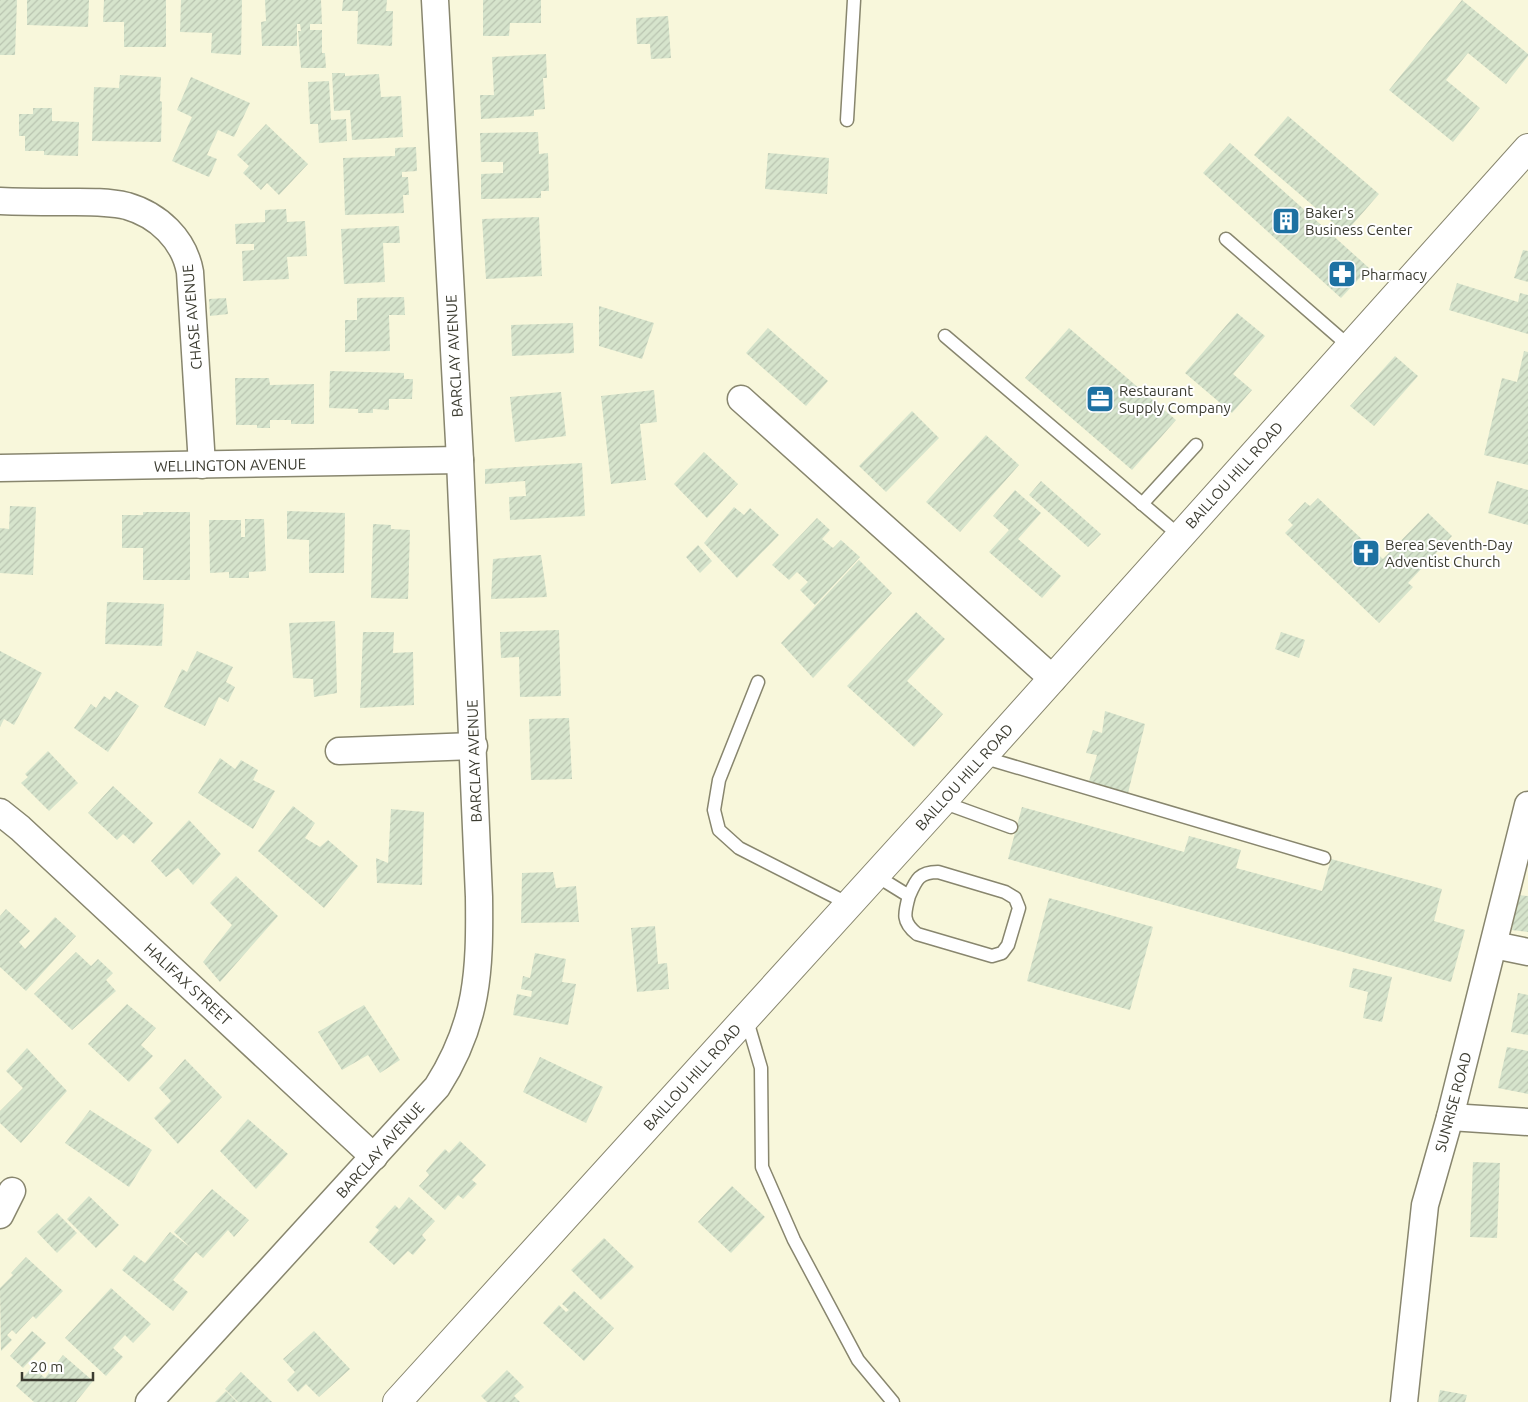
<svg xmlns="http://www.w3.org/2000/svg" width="1528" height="1402" viewBox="0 0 1528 1402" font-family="Ubuntu,sans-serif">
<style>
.building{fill:url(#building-hatch)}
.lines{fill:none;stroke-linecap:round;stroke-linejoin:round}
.lane-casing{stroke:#88866e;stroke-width:15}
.street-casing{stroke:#88866e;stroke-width:29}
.secondary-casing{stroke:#88866e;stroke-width:30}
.lane{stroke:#fff;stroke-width:12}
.street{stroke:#fff;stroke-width:26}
.secondary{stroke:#fff;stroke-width:28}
.labels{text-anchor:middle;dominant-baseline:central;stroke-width:4;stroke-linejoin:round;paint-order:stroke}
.poi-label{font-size:15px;fill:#3c3c31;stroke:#fff;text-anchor:start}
.street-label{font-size:15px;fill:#3c3c31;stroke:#fff}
</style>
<defs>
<pattern id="building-hatch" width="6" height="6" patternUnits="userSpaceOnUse" patternTransform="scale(1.25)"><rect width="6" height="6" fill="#d6e4cc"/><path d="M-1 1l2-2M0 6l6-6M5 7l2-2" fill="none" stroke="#b9c4b0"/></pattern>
</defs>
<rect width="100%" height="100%" fill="#f8f7db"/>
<g class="building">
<polygon points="0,0 17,0 15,55 0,55"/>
<polygon points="27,0 89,0 88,27 27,25"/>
<polygon points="104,0 166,0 166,47 124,47 124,22 103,22"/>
<polygon points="181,0 242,0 241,55 211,53 212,33 180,32"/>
<polygon points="265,0 321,0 322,24 310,24 310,30 322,30 322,53 325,53 326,68 301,68 298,31 301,31 300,24 297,24 297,46 262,46 261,22 266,21"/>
<polygon points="343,0 387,0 386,11 393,11 392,46 357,44 358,11 342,11"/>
<polygon points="483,0 541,0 541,23 510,23 509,36 483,36"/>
<polygon points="1462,0 1528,54 1528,56 1506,84 1468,53 1446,80 1480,108 1453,142 1389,90"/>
<polygon points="668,16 671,58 651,59 650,44 637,44 636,18"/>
<polygon points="546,54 547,78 543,78 545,109 534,110 534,116 481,119 480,95 494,95 492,57"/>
<polygon points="332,73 345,73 345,76 379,74 381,97 401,96 403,137 352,140 350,110 334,111"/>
<polygon points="120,75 161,77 160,101 162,102 161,142 92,141 94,87 119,88"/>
<polygon points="191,77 250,103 234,137 218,130 207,155 217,159 209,177 172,161 192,117 177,110"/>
<polygon points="329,81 331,120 346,119 347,141 319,143 318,124 310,124 308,82"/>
<polygon points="33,108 52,108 52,121 79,122 78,156 44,155 44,151 25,151 25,136 19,136 19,114 33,114"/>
<polygon points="1288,116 1379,194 1345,233 1254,155"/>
<polygon points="266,124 308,164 279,195 267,183 261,190 243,173 249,166 237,155"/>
<polygon points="538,132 539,154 548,153 549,191 541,191 541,198 481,199 481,174 503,173 503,162 481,162 480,133"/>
<polygon points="1230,143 1369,268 1341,298 1203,173"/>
<polygon points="416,147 417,171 402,172 402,177 408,177 409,195 403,195 404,213 345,215 343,158 395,156 395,148"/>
<polygon points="768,153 829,158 827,194 765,189"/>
<polygon points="286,209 287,222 305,221 307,256 287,257 289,279 243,281 242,251 254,250 254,244 236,244 235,224 265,222 265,210"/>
<polygon points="539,217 542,276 486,279 482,219"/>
<polygon points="399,226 400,243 383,243 385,282 344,284 341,229"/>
<polygon points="1523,250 1528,251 1528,282 1514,278"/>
<polygon points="1457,283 1518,302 1520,293 1528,295 1528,334 1449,310"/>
<polygon points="404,297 405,315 389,315 390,351 345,352 345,320 357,320 357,298"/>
<polygon points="226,298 228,314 210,316 209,299"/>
<polygon points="599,306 654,323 642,359 599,346"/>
<polygon points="1237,313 1265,336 1233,374 1252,390 1232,413 1185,373"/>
<polygon points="573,323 574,353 512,356 511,325"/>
<polygon points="768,328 828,381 806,406 746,353"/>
<polygon points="1069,328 1176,420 1132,470 1025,378"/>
<polygon points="1524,351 1528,352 1528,465 1484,455 1502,378 1517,382"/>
<polygon points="1395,356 1418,376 1374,426 1350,406"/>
<polygon points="330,371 404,373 404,379 413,379 412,399 389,399 389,410 373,409 373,413 358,413 358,409 329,408"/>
<polygon points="235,378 269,378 270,385 314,384 314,424 291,424 291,420 270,420 270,428 257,428 257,425 236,425"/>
<polygon points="654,390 657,422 640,424 646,480 611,484 601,396"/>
<polygon points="561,392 566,436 515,442 510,397"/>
<polygon points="912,411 939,438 886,492 859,466"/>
<polygon points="986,435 1019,465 960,532 926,502"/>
<polygon points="704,452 738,484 707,518 674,484"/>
<polygon points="582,463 585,516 510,520 509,497 526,496 525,481 485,484 485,469"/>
<polygon points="1041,481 1101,534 1088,547 1029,495"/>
<polygon points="1497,481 1528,490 1528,525 1488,513"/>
<polygon points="1015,490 1041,513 1018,539 1061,576 1042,598 989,552 1009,530 993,516"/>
<polygon points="1318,498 1383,559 1428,513 1452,536 1408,583 1413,587 1379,623 1285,533 1293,525 1288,520 1305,502 1310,506"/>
<polygon points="10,506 36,507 33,575 0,573 0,528 9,529"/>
<polygon points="734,507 744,515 750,508 779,535 737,578 704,543"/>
<polygon points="287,511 345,513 344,573 309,573 309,540 287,539"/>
<polygon points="143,512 190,512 190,580 143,580 143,548 122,548 122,515 143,515"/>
<polygon points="817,518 830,530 822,539 833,548 841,540 860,557 815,605 800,590 808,582 797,572 789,580 772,565"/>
<polygon points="245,519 264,519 266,571 249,572 249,578 229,578 229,572 210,573 209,520 241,520 241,537 245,537"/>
<polygon points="373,524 391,525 391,529 410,530 408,599 371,598"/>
<polygon points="698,545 712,561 700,573 686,557"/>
<polygon points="541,555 547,597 491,599 493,559"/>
<polygon points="859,560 892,593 813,678 781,643"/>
<polygon points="107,602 164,604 162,646 105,644"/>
<polygon points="916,612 945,639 907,681 943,714 914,747 847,686"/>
<polygon points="335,621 337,693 314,697 313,679 293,678 289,623"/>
<polygon points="559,630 561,696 520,697 519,657 501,658 500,632"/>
<polygon points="363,632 394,632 393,653 413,652 414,705 360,708"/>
<polygon points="1281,632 1305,640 1299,658 1275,649"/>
<polygon points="0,651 42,673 14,725 4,719 0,727"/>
<polygon points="197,651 233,667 226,682 235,687 228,702 219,697 205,726 164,707 182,669 187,672"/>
<polygon points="116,691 139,706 108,752 74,728 91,704 96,708 104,696 110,700"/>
<polygon points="1105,711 1145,724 1128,793 1089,781 1097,755 1086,753 1093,730 1102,733"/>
<polygon points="569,718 572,779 531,780 529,719"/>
<polygon points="48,751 78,783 49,811 21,783 28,777 25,774"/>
<polygon points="220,758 235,769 241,760 258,770 253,780 275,791 253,829 198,793"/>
<polygon points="113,786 153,823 134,844 123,834 117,840 88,813"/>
<polygon points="293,806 315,823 305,838 320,847 328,840 358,866 324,908 258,851"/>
<polygon points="1022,807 1184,852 1189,836 1241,850 1236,868 1322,891 1331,859 1442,889 1434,921 1465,930 1451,982 1008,859"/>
<polygon points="391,809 424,812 422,885 377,883 376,858 388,863"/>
<polygon points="189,820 221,854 193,885 178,868 166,877 151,861"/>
<polygon points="553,872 556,888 576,886 579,922 521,923 522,873"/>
<polygon points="236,876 278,916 220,982 203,962 232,925 210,903"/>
<polygon points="1517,895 1528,896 1528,932 1512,930"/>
<polygon points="1049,898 1153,927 1130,1010 1027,981"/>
<polygon points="6,909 30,931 19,942 25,949 55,917 76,936 26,991 0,967 0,916"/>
<polygon points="655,926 658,964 667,963 669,989 637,992 631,928"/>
<polygon points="76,952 91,966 98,959 113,973 106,980 116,991 72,1030 34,994"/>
<polygon points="535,953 566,959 562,982 576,984 568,1025 513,1015 517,994 531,997 532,991 521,989 523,976 530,978"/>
<polygon points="1353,968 1392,977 1382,1022 1363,1018 1368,992 1349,987"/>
<polygon points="1518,993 1528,995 1528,1035 1511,1032"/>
<polygon points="127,1004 156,1028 141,1045 153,1056 129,1082 88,1044"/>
<polygon points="364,1005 400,1060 380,1073 368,1055 342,1070 318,1032"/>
<polygon points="1507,1047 1528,1051 1528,1094 1498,1088"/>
<polygon points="27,1048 67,1091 21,1143 0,1123 0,1111 23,1088 6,1071"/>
<polygon points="540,1057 603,1087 586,1123 523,1092"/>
<polygon points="185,1059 222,1097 178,1144 154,1118 171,1101 159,1088"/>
<polygon points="90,1110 152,1150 129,1187 65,1143"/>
<polygon points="248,1119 288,1154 256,1189 220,1151"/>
<polygon points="460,1141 486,1165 472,1180 477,1184 463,1199 458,1195 445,1210 419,1186 429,1175 426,1171 435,1160 445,1149 449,1153"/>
<polygon points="1473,1162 1500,1163 1497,1238 1470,1237"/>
<polygon points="732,1186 765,1217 731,1253 698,1222"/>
<polygon points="212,1189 249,1220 234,1237 228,1230 203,1258 196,1252 173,1280 188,1292 173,1311 122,1270 134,1255 145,1263 170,1232 191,1248 174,1232"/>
<polygon points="89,1196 119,1225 96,1248 67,1219"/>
<polygon points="409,1197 435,1221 422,1235 426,1240 413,1255 408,1251 394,1265 369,1242 379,1230 375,1227 395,1205 399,1209"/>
<polygon points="57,1213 77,1233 57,1253 37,1232"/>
<polygon points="604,1238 634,1267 601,1300 571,1270"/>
<polygon points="26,1257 63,1291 36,1319 33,1316 16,1334 12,1330 7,1335 12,1340 1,1351 0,1288 13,1275 11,1273"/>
<polygon points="111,1288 151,1324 133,1343 125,1335 113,1348 123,1357 106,1376 65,1338"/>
<polygon points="574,1291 614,1328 584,1361 543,1323 559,1305 566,1312 569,1310 562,1304"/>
<polygon points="32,1331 46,1343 23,1368 10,1356"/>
<polygon points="314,1331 350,1369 319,1397 306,1384 298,1392 287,1380 295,1372 283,1359"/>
<polygon points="63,1355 93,1381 76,1402 34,1402 16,1386 32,1367 45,1378"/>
<polygon points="507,1370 524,1387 514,1396 520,1402 487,1402 481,1396"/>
<polygon points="241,1372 272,1402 238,1402 225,1389"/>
<polygon points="1440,1390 1467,1395 1465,1402 1438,1402"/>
<polygon points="226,1391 237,1402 215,1402"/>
</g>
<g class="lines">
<defs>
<g id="lane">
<polyline points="847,120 854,0"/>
<polyline points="1226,239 1349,346"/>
<polyline points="945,336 1180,536"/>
<polyline points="1142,504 1196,445"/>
<polyline points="758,682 719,780 714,810 719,830 739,848 849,904"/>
<polyline points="982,757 1324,858"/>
<polyline points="942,802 1011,827"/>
<path d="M875 875 909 896C916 880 919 872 938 872L1005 892 1015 898 1019 908 1008 945 1002 953 992 956 917 934C902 922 904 914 909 896"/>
<polyline points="746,1017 761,1068 762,1167 794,1240 858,1360 893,1402"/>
</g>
<g id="street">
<path d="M0 201C21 202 41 202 62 202 83 202 106 201 127 206 158 215 184 239 190 272L202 465"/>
<polyline points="741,399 1053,679"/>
<polyline points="0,468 460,460"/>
<polyline points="339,751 474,746"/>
<polyline points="0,812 20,828 374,1157"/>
<polyline points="1494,945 1528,952"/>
<polyline points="1450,1117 1528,1122"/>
<polyline points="0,1215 12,1191"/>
<path d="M149 1402 437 1087C478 1023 480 971 479 897L460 460 435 0"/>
<polyline points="1404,1402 1425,1205 1450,1117 1528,805"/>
</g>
<polyline id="secondary" points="397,1402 942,802 1528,148"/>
</defs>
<use href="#lane" class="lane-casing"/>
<use href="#street" class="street-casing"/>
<use href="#secondary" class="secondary-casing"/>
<use href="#lane" class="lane"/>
<use href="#street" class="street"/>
<use href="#secondary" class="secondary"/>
</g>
<defs>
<symbol id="building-square" viewBox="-11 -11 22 22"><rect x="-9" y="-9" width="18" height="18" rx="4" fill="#1d71a2" stroke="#fff"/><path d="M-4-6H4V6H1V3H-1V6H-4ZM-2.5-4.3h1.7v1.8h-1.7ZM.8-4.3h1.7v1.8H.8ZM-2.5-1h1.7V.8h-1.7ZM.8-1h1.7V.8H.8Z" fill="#fff"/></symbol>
<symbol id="pharmacy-square" viewBox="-11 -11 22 22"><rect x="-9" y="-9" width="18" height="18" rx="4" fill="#1d71a2" stroke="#fff"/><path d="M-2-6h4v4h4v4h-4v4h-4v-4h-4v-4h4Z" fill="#fff"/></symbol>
<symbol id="office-square" viewBox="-11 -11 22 22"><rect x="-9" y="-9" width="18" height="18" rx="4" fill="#1d71a2" stroke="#fff"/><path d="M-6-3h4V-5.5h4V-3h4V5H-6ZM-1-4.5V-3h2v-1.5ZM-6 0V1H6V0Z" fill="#fff"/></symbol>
<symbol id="church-square" viewBox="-11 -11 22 22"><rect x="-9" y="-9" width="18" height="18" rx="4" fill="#1d71a2" stroke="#fff"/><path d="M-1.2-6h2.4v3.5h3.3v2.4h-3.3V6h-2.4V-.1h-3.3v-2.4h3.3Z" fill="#fff"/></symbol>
</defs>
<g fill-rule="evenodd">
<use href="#building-square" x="1270" y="205" width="32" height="32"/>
<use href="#pharmacy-square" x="1326" y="258" width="32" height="32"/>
<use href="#office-square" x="1084" y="383" width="32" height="32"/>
<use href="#church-square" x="1350" y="537" width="32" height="32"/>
</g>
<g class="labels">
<g class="poi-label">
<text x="1305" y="212">Baker's<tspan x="1305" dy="17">Business Center</tspan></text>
<text x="1361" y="274">Pharmacy</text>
<text x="1119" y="390">Restaurant<tspan x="1119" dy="17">Supply Company</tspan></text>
<text x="1385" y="544">Berea Seventh-Day<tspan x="1385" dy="17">Adventist Church</tspan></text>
</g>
<g class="street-label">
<text transform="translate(192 317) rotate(-95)">CHASE AVENUE</text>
<text transform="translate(454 356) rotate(-93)">BARCLAY AVENUE</text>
<text transform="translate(230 465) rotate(-1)">WELLINGTON AVENUE</text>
<text transform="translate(1234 475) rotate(-48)">BAILLOU HILL ROAD</text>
<text transform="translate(474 761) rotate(-92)">BARCLAY AVENUE</text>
<text transform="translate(964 777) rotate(-48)">BAILLOU HILL ROAD</text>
<text transform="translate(188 984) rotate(43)">HALIFAX STREET</text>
<text transform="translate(692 1077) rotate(-48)">BAILLOU HILL ROAD</text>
<text transform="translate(1453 1102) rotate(-75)">SUNRISE ROAD</text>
<text transform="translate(380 1150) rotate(-48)">BARCLAY AVENUE</text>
</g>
</g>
<path d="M22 1372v8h71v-8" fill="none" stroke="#3c3c31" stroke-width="2.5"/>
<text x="30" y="1372" font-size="15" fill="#3c3c31" stroke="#ffffff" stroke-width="4" paint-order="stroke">20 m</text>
</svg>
